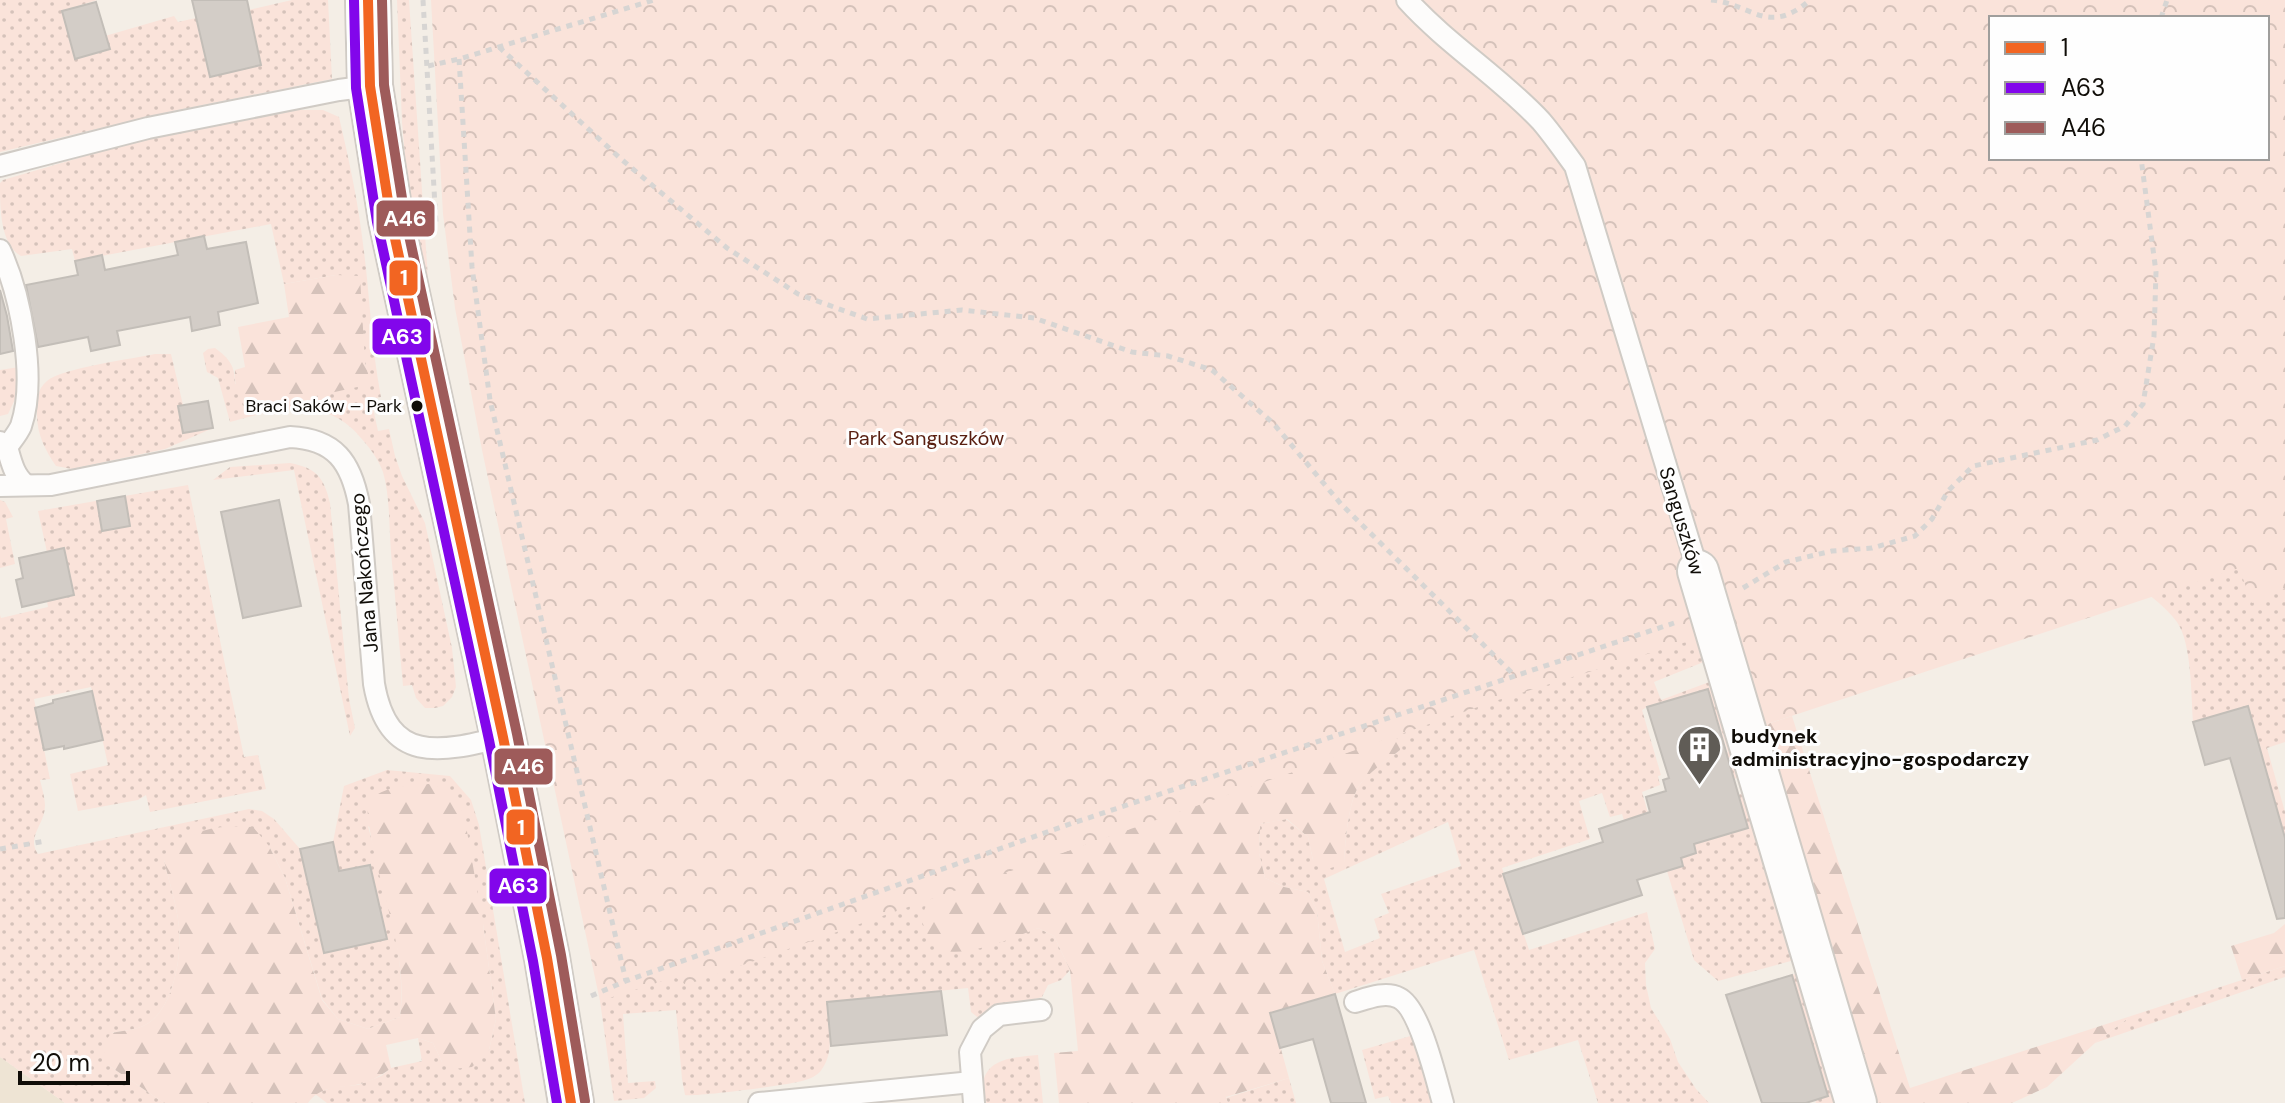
<svg xmlns="http://www.w3.org/2000/svg" width="2285" height="1103" viewBox="0 0 2285 1103" font-family="'DM Sans',sans-serif">
<style>
.built{fill:#eee4d4}
.grass{fill:url(#grass-dots);fill-rule:evenodd}
.forest{fill:url(#forest-firs)}
.park{fill:url(#park-crowns);fill-rule:evenodd}
.building{fill:#d3cdc7;stroke:#c3beb8;stroke-width:2}
.lines{fill:none;stroke-linecap:round;stroke-linejoin:round}
.service-casing{stroke:#d0cbc5;stroke-width:24}
.minor-casing{stroke:#d0cbc5;stroke-width:44}
.tertiary-casing{stroke:#d0cbc5;stroke-width:48}
.path{stroke:#d7d5d3;stroke-width:5;stroke-dasharray:6 6;stroke-linecap:butt}
.service{stroke:#fdfcfb;stroke-width:20}
.minor{stroke:#fdfcfb;stroke-width:40}
.tertiary{stroke:#fdfcfb;stroke-width:44}
.bus-1-casing{stroke:#fefefe;stroke-width:16}
.bus-2-casing{stroke:#fefefe;stroke-width:16}
.bus-3-casing{stroke:#fefefe;stroke-width:16}
.bus-1{stroke:#f26522;stroke-width:10}
.bus-2{stroke:#8206eb;stroke-width:10}
.bus-3{stroke:#9e5b5a;stroke-width:10}
.bus-dot{fill:#100d08;stroke:#fefefe;stroke-width:3}
.labels{text-anchor:middle;dominant-baseline:central;stroke-width:6;stroke-linejoin:round;paint-order:stroke}
.bus-label{font-size:18px;fill:#100d08;stroke:#fefefe;text-anchor:end}
.park-label{font-size:20px;fill:#581e10;stroke:#fefefe}
.street-label{font-size:20px;fill:#100d08;stroke:#fefefe}
.poi-label{font-size:20px;font-weight:bold;fill:#100d08;stroke:#fefefe;text-anchor:start}
.line-badge{stroke:#fefefe;stroke-width:3}
.badge-label{font-size:22px;text-anchor:middle;font-weight:bold;fill:#fff}
</style>
<defs>
<pattern id="grass-dots" width="8" height="8" patternUnits="userSpaceOnUse" patternTransform="scale(2)"><rect width="8" height="8" fill="#fae3da"/><path d="M2 2h.1M6 6h.1" fill="none" stroke="#d5c2ba" stroke-width="1.8" stroke-linecap="round"/></pattern>
<pattern id="forest-firs" width="22" height="20" patternUnits="userSpaceOnUse" patternTransform="scale(2)"><rect width="22" height="20" fill="#fae3da"/><path d="M5 1l3.5 6h-7zM16 11l3.5 6h-7z" fill="#d5c2ba"/></pattern>
<pattern id="park-crowns" width="20" height="18" patternUnits="userSpaceOnUse" patternTransform="scale(2)"><rect width="20" height="18" fill="#fae3da"/><path d="M2 6a3 3 0 1 1 6 0M12 15a3 3 0 1 1 6 0" fill="none" stroke="#d5c2ba"/></pattern>
</defs>
<rect width="100%" height="100%" fill="#f4eee6"/>
<polygon class="built" points="0,1057 65,1103 0,1103"/>
<g class="grass">
<polygon points="0,0 97,0 62,11 76,59 109,50 105,36 174,16 178,22 196,18 211,77 261,65 249,10 292,0 328,0 332,79 168,112 0,152"/>
<polygon points="397,0 409,0 430,308 408,191 402,122"/>
<path d="M2285 0V742L2267 748 2285 812V839L2248 707 2193 722C2191 695 2192 644 2177 622 2164 604 2142 590 2124 576L2267 158V18Z"/>
<path d="M275 110H323L339 117C349 160 358 201 363 244 370 295 371 346 381 397L371 399 378 431 389 429 395 456 402 476 425 523 452 648 456 687 452 697 443 706 435 708H425L416 698 412 685 403 686C399 641 395 596 391 552 389 527 390 496 383 472 378 458 369 447 360 437 325 395 275 409 230 422L218 378 207 372 203 353 208 349 215 348C230 359 235 366 235 384H370L365 363 336 275 284 284 271 224 75 261 72 249 21 256C0 244 0 208 0 183L3 180 161 134Z"/>
<path d="M155 354H171L183 405 178 407 183 433 213 428 165 449 72 469 56 466C45 450 37 434 37 415 36 402 37 389 47 381 62 368 132 359 155 354Z"/>
<polygon points="19,367 17,395 8,414 0,416 0,370"/>
<path d="M290 463C317 468 324 478 330 503L349 699 355 728 350 736 294 470 213 480 230 467Z"/>
<path d="M188 485 244 757 258 755 266 789 150 812 146 795 138 800 78 811 70 774 108 765 91 687 34 699 50 779 40 780C42 788 45 798 45 806 45 824 26 837 38 854L249 809 262 811 274 819 300 849 325 953 387 939 370 865 339 871 333 842 344 786 387 770 450 776 471 800 479 825 525 1103H327L315 1094 333 1087 358 1085 381 1076 391 1068 422 1061 418 1038 433 1043 442 1062 489 1050 496 1019 483 924 368 826C384 888 407 952 400 1017L368 1029 338 1019 322 999 285 878 269 846 164 860C169 882 177 905 179 927 182 955 174 1008 147 1024 137 1030 122 1031 111 1033L108 1065 164 1103H65L0 1057V615L1 618 48 607 47 601 74 595 64 548 47 552 38 511Z"/>
<polygon points="0,500 5,502 13,517 6,519 15,564 0,568"/>
<path d="M1696 627 1706 661 1654 682 1661 700 1712 681 1742 776 1734 779 1726 754 1728 752 1708 689 1647 707 1642 710 1661 775 1658 776 1660 785 1642 792 1657 845 1634 851 1622 814 1610 817 1602 793 1579 801 1590 839 1502 868 1529 950 1647 912 1655 949 1645 963 1646 985 1651 1008 1670 1039 1678 1062 1696 1089 1709 1103H1598L1578 1040 1509 1060 1474 950 1335 994 1322 961 1317 911 1308 892 1284 887 1265 878 1259 853 1260 824 1286 819 1308 837 1313 860 1344 864C1345 844 1348 799 1361 783 1370 771 1387 760 1400 750L989 945 1038 928 1054 936 1070 970 1061 980 1048 985 1042 997 1018 1003 981 1020 971 1012 968 988 827 1002C827 1024 836 1049 822 1069 818 1076 809 1079 802 1081 789 1085 695 1097 685 1095L682 1079 676 1010 623 1014 628 1083 655 1081 656 1088 644 1098 614 1101 600 1001 606 995ZM1448 822 1461 866 1381 894 1389 913 1374 919 1380 938 1345 952 1324 879Z"/>
<polygon points="1747,792 1798,959 1718,981 1694,960 1667,871 1682,866 1681,858 1696,853 1694,844 1748,828 1738,795"/>
<polygon points="2285,966 2285,977 2095,1043 2131,1016"/>
<polygon points="1802,972 1841,1103 1816,1103 1815,1100 1828,1096 1792,975"/>
<polygon points="1414,1035 1434,1103 1391,1103 1388,1096 1375,1099 1362,1050"/>
<path d="M1038 1055 1043 1103H982C978 1060 1004 1058 1038 1055Z"/>
<polygon points="1289,1078 1296,1103 1228,1103 1226,1098"/>
</g>
<g class="forest">
<path d="M336 275 360 276 365 363 371 384 248 411C238 397 234 387 235 370L245 367 238 327 289 317 284 284Z"/>
<polygon points="1792,716 1910,1088 2131,1016 2095,1043 2047,1087 2012,1103 1871,1103 1755,728"/>
<path d="M1394 736 1400 741V750C1387 760 1371 771 1361 783 1348 799 1345 844 1344 864L1324 870 1313 860 1308 837 1287 819 1260 824 1259 853 1265 878 1284 887 1308 892 1317 911 1322 961 1335 994 1271 1013 1289 1078 1226 1097 1228 1103H1059L1054 1053 1078 1051 1070 970 1054 936 1038 928C1016 937 965 958 943 950 930 944 926 931 921 919L928 900Z"/>
<path d="M429 784 449 789 464 814 483 924 496 1019 489 1050 472 1067 453 1069 442 1062 433 1043 418 1038 386 1045 391 1068C381 1076 368 1083 355 1085 337 1088 320 1086 308 1103H164L108 1065 103 1045 111 1033C122 1031 137 1030 147 1024 174 1008 182 955 179 927 177 905 169 882 164 860 188 828 215 825 253 827L269 846 285 878 322 1000 338 1019 368 1029 400 1017C410 943 370 875 367 802 386 785 405 786 429 784Z"/>
<polygon points="2285,924 2285,966 2242,980 2231,946 2274,933"/>
</g>
<path class="park" d="M431 0H2285V588L2252 603 2239 568 1755 728 1725 630 1495 701 686 985 675 977 600 1001 482 450 455 308 443 214ZM1991 18H2267V158H1991Z"/>
<g class="building">
<polygon points="192,0 247,0 261,65 210,77"/>
<polygon points="96,2 110,49 75,59 62,11"/>
<polygon points="204,236 207,249 246,242 258,303 218,312 220,325 192,331 190,317 117,331 120,345 91,351 88,337 38,347 26,285 78,275 75,261 102,255 105,270 178,255 175,242"/>
<polygon points="0,290 7,316 13,351 0,354"/>
<polygon points="208,401 213,428 183,433 178,406"/>
<polygon points="125,496 130,526 102,531 97,501"/>
<polygon points="279,500 301,606 243,618 221,512"/>
<polygon points="64,548 74,595 22,607 16,580 23,578 19,558"/>
<polygon points="1708,689 1748,828 1694,844 1696,853 1681,858 1683,866 1637,880 1642,895 1523,934 1503,874 1603,842 1599,829 1650,812 1646,797 1666,791 1663,780 1669,778 1647,707"/>
<polygon points="92,691 103,740 64,749 64,746 44,750 35,708 53,703 53,700"/>
<polygon points="2248,706 2285,838 2285,918 2277,919 2230,758 2205,765 2193,722"/>
<polygon points="333,842 339,871 370,865 387,939 324,953 300,849"/>
<polygon points="1792,975 1828,1096 1806,1103 1762,1103 1726,995"/>
<polygon points="941,991 947,1035 831,1046 827,1002"/>
<polygon points="1335,994 1366,1103 1331,1103 1313,1039 1280,1048 1270,1013"/>
</g>
<g class="lines">
<defs>
<g id="service">
<path d="M1407 0C1448 45 1500 77 1541 121 1553 135 1564 151 1575 166L1698 571"/>
<polyline points="0,166 148,128 339,90 370,86"/>
<path d="M0 250C21 295 37 379 21 426 18 433 12 440 7 447L0 442"/>
<path d="M7 447C11 461 14 476 26 485"/>
<path d="M0 486 51 485 290 437C335 439 351 462 359 504L374 684C388 764 439 753 503 737"/>
<path d="M1355 1002C1368 998 1386 991 1399 998 1420 1008 1436 1079 1443 1103"/>
<polyline points="759,1103 972,1082"/>
<polyline points="974,1103 970,1052 982,1029 999,1015 1041,1010"/>
</g>
<polyline id="minor" points="1698,571 1856,1103"/>
<polyline id="tertiary" points="368,0 370,86 391,220 503,737 547,958 571,1103"/>
</defs>
<use href="#service" class="service-casing"/>
<use href="#minor" class="minor-casing"/>
<use href="#tertiary" class="tertiary-casing"/>
<g class="path">
<polyline points="423,0 436,223"/>
<path d="M1711 0C1753 4 1767 37 1810 0"/>
<polyline points="2161,18 2167,0"/>
<polyline points="499,47 621,159 727,248 798,294 867,319 962,310 1034,318 1132,352 1168,356 1212,370 1273,423 1341,504 1514,675"/>
<polyline points="459,59 472,267 490,400 626,981"/>
<polyline points="428,66 459,59 654,0"/>
<polyline points="1743,588 1786,562 1832,551 1872,548 1915,536 1932,519 1948,491 1973,466 2097,440 2125,426 2143,404 2154,336 2156,272 2141,158"/>
<polyline points="0,849 46,841"/>
<polyline points="591,996 626,981 1064,826 1674,623"/>
</g>
<use href="#service" class="service"/>
<use href="#minor" class="minor"/>
<use href="#tertiary" class="tertiary"/>
<defs>
<polyline id="bus-1" points="368,0 370,86 391,220 503,737 547,958 571,1103"/>
<polyline id="bus-2" points="354,0 356,88 377,222 489,740 533,961 557,1103"/>
<polyline id="bus-3" points="382,0 384,85 405,217 517,734 561,955 585,1101"/>
</defs>
<use href="#bus-1" class="bus-1-casing"/>
<use href="#bus-2" class="bus-2-casing"/>
<use href="#bus-3" class="bus-3-casing"/>
<use href="#bus-1" class="bus-1"/>
<use href="#bus-2" class="bus-2"/>
<use href="#bus-3" class="bus-3"/>
</g>
<defs>
<symbol id="building-pin" viewBox="-11 -11 22 30"><path d="M0 17L-7.5 6A9.5 9.5 0 1 1 7.5 6Z" fill="#605c56" stroke="#fefefe"/><path d="M-4-6H4V6H1V3H-1V6H-4ZM-2.5-4.3h1.7v1.8h-1.7ZM.8-4.3h1.7v1.8H.8ZM-2.5-1h1.7V.8h-1.7ZM.8-1h1.7V.8H.8Z" fill="#fff"/></symbol>
</defs>
<g fill-rule="evenodd">
<use href="#building-pin" x="1674" y="722" width="51" height="69"/>
</g>
<circle class="bus-dot" cx="417" cy="406" r="7"/>
<g class="labels">
<g class="bus-label">
<text x="402" y="406">Braci Saków – Park</text>
</g>
<g class="park-label">
<text x="926" y="438">Park Sanguszków</text>
</g>
<g class="street-label">
<text transform="translate(1682 521) rotate(73)">Sanguszków</text>
<text transform="translate(364 573) rotate(-95)">Jana Nakończego</text>
</g>
<g class="poi-label">
<text x="1731" y="736">budynek<tspan x="1731" dy="23">administracyjno-gospodarczy</tspan></text>
</g>
</g>
<g class="line-badge">
<rect x="375" y="199" width="61" height="39" rx="8" fill="#9e5b5a"/>
<rect x="388" y="259" width="31" height="38" rx="8" fill="#f26522"/>
<rect x="371" y="317" width="61" height="39" rx="8" fill="#8206eb"/>
<rect x="493" y="747" width="61" height="39" rx="8" fill="#9e5b5a"/>
<rect x="505" y="808" width="31" height="38" rx="8" fill="#f26522"/>
<rect x="488" y="867" width="60" height="38" rx="8" fill="#8206eb"/>
</g>
<g class="badge-label">
<text x="405" y="226">A46</text>
<text x="404" y="285">1</text>
<text x="402" y="344">A63</text>
<text x="523" y="774">A46</text>
<text x="521" y="835">1</text>
<text x="518" y="893">A63</text>
</g>
<rect x="1989" y="16" width="280" height="144" fill="#fefefe" stroke="#9f9e9c" stroke-width="2"/>
<rect x="2005" y="42" width="40" height="12" fill="#f26522" stroke="#9f9e9c" stroke-width="2"/>
<text x="2061" y="56" font-size="24" fill="#100d08">1</text>
<rect x="2005" y="82" width="40" height="12" fill="#8206eb" stroke="#9f9e9c" stroke-width="2"/>
<text x="2061" y="96" font-size="24" fill="#100d08">A63</text>
<rect x="2005" y="122" width="40" height="12" fill="#9e5b5a" stroke="#9f9e9c" stroke-width="2"/>
<text x="2061" y="136" font-size="24" fill="#100d08">A46</text>
<path d="M20 1071v12h108v-12" fill="none" stroke="#100d08" stroke-width="4"/>
<text x="32" y="1071" font-size="24" fill="#100d08" stroke="#fefefe" stroke-width="6" paint-order="stroke">20 m</text>
</svg>
